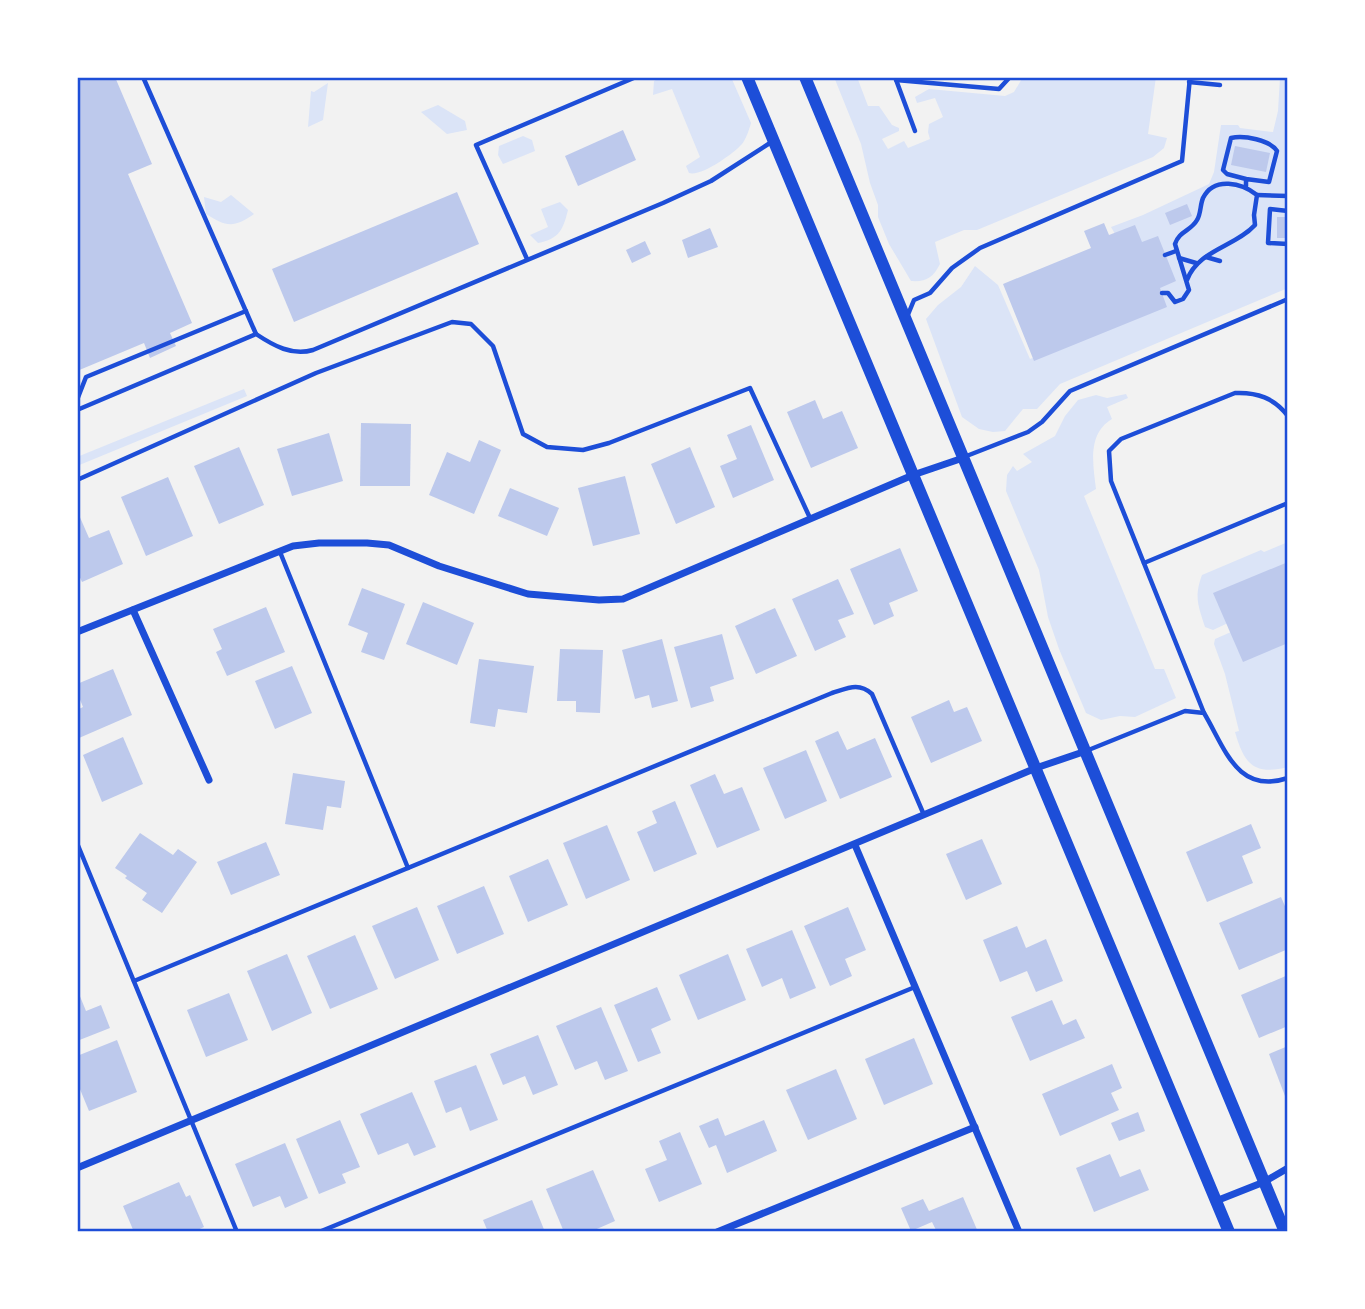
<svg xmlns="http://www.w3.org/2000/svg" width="1365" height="1309" viewBox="0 0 1365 1309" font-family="Cabin,sans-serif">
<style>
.green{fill:#dbe4f7}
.building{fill:#bdc9ec}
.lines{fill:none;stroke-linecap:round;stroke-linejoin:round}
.path{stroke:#1d4ed8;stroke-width:4.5}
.service{stroke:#1d4ed8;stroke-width:4.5}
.minor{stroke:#1d4ed8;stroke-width:7}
.secondary{stroke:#1d4ed8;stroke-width:12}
.neatline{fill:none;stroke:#1d4ed8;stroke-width:2.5}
</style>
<rect width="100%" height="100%" fill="#f2f2f2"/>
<g class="green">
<path d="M662 77H731L751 123C749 130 746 139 742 144 733 154 701 177 689 173L686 166 700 157 672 89 653 95 654 81Z"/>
<path d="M834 77H857L868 106H879L892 125 899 128V131L882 139 888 149 904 141 908 148 930 139 928 132 929 124 943 117 935 98 917 103 915 97 929 89 1005 96 1014 92 1023 77H1156L1148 134 1167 138 1164 148 1153 157 977 230H964L935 242 940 264C933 278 926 282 911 281L889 244 878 217V205L870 183 861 144Z"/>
<polygon points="1280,77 1288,77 1288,288 1060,384 1037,409 1023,409 1005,431 993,432 979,429 962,417 926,319 938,305 961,287 975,266 998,285 1030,359 1158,307 1111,227 1143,215 1209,184 1214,172 1221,125 1238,125 1240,128 1273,132 1278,111"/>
<polygon points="328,83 323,120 308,127 311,91 314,92"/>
<polygon points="438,105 465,121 467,130 447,134 421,112"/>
<polygon points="523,136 532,140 535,151 503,164 498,155 499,146"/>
<path d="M231 195 254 214C234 228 226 227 206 214L204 197 221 202Z"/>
<path d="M560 202 568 210C563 230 559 239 538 243L530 235 548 227 541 209Z"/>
<polygon points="244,389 247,396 77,466 77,457"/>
<path d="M1126 394 1128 398 1107 407 1112 419C1087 434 1093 464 1096 489L1084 496 1155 669H1164L1176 698 1135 717 1120 716 1101 720 1086 713 1059 649 1048 617 1039 570 1006 491 1007 475 1013 466 1017 471 1032 462 1023 454 1055 436 1065 416 1078 400 1096 395 1107 398Z"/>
<path d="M1288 542V767C1253 776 1244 763 1235 732L1239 731 1225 674 1214 644 1215 639 1231 632 1228 623 1213 630 1205 627C1198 605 1194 597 1202 575L1261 550 1264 552Z"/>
</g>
<g class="building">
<polygon points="77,77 115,77 152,164 128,174 192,323 170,333 176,346 150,358 144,343 77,371"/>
<polygon points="623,130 636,160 578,186 565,156"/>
<polygon points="1235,146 1270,153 1266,172 1231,165"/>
<polygon points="457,192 479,244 294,322 272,269"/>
<polygon points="1187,204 1192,216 1170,225 1165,213"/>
<rect x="1277" y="217" width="11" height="21"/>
<polygon points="1104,223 1109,235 1135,225 1142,242 1158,236 1176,281 1160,288 1167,307 1034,361 1003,284 1091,248 1084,231"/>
<polygon points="710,228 718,247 688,258 682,240"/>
<polygon points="645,241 651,254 632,263 626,250"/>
<polygon points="815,400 823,419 842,411 858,448 811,468 787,412"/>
<polygon points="361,423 411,424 410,486 360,486"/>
<polygon points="751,425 774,480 733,498 720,466 737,459 727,435"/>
<polygon points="329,433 343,481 292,496 277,449"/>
<polygon points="479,440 501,450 474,514 429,495 447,452 470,462"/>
<polygon points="239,447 264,505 219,524 194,466"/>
<polygon points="690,447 715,507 676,524 651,464"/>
<polygon points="625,476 640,534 593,546 578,488"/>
<polygon points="168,477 193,536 146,556 121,497"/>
<polygon points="510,488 559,508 547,536 498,516"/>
<polygon points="79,515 89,538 109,530 123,564 82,582 77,571 77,516"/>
<polygon points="900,548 918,591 889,603 894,616 874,625 850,569"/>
<polygon points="1288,562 1288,643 1243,662 1213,593"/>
<polygon points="838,579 854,614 838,620 846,637 815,651 792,599"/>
<polygon points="362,588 405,604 384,660 361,652 368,633 348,625"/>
<polygon points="423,602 474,623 457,665 406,644"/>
<polygon points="266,607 285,652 227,676 216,652 222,649 213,629"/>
<polygon points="775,608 797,656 756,674 735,626"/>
<polygon points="722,634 734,679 710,687 714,701 691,708 674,647"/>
<polygon points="662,639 678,701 652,708 649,695 635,699 622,650"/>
<polygon points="560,649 603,650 600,713 576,712 576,701 557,701"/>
<polygon points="479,659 534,666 527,713 498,709 495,727 470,723"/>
<polygon points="292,666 312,713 275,729 255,681"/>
<polygon points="113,669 132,715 79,738 77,710 83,707 77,692 77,684"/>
<polygon points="949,700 954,712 967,707 982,741 931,763 911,717"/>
<polygon points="838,731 847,750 875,738 892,777 840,799 815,741"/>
<polygon points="123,737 143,784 102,802 83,755"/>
<polygon points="806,750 827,801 785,819 763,768"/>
<polygon points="293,773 345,781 341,808 327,806 323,830 285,824"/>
<polygon points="715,774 724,794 742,787 760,830 717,848 690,785"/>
<polygon points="675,801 697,854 654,872 637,832 657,823 652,811"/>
<polygon points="1251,824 1261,848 1242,856 1253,883 1207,902 1186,852"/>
<polygon points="607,825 630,880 586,899 563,843"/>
<polygon points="140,833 173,855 178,849 197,862 162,913 142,900 147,893 125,878 127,876 115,868"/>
<polygon points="982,839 1002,884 966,900 946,854"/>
<polygon points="266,842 280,875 231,895 217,862"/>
<polygon points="548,859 568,905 528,922 509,876"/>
<polygon points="484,886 504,934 457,954 437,906"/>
<polygon points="1281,897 1288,913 1288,949 1239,970 1219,923"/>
<polygon points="417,907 439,960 395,979 372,926"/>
<polygon points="848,907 866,950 845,959 852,976 830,986 804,926"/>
<polygon points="1017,926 1026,948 1046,939 1063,981 1036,992 1027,971 1000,982 983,940"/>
<polygon points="792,930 816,988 790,999 782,978 762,987 746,949"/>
<polygon points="355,935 378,989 330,1009 307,956"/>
<polygon points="287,954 312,1013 272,1031 247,971"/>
<polygon points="728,954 746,1000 698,1020 679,975"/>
<polygon points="1288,975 1288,1026 1259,1038 1241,995"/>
<polygon points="657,987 671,1020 651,1029 661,1053 638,1062 614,1005"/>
<polygon points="77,989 86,1011 101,1005 110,1028 77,1041"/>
<polygon points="229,993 248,1040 206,1057 187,1010"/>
<polygon points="1052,1000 1063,1025 1076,1019 1085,1038 1030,1061 1011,1017"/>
<polygon points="601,1007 628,1071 605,1080 597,1061 575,1070 556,1026"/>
<polygon points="538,1035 558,1085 533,1095 525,1076 503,1085 490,1054"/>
<polygon points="914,1038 933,1084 884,1105 865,1059"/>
<polygon points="117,1040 137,1092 89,1111 77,1082 77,1056"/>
<polygon points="1288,1046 1288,1095 1285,1096 1269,1054"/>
<polygon points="1112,1064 1122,1088 1111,1093 1119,1110 1060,1136 1042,1094"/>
<polygon points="476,1065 498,1120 470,1131 461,1107 446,1113 434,1081"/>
<polygon points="836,1069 857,1119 808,1140 786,1090"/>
<polygon points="412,1092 436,1147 414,1156 408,1143 378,1155 360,1114"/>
<polygon points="1138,1112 1145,1131 1119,1141 1111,1123"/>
<polygon points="718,1118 725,1136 764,1120 777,1151 727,1173 716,1145 709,1148 699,1126"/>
<polygon points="340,1120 360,1167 342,1174 346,1183 319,1194 296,1139"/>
<polygon points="680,1132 702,1184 659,1202 645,1169 667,1160 659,1141"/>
<polygon points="285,1143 308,1198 285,1208 280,1196 253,1207 235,1164"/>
<polygon points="1110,1154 1120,1177 1140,1169 1149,1190 1094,1212 1076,1168"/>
<polygon points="593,1170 615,1221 590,1232 564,1232 546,1189"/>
<polygon points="179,1182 186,1197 190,1195 204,1227 193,1232 134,1232 123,1206"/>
<polygon points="963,1197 978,1232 937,1232 932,1222 911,1231 901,1208 923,1199 929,1211"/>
<polygon points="532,1200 545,1232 488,1232 483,1220"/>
</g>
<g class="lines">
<g class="path">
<path d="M1246 186V179L1269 182 1277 151C1270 140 1244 135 1231 138L1223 170 1227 174 1246 179"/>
<polyline points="1257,195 1288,196"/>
<polyline points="1288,211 1270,209 1268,243 1288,244"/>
<polyline points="1165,255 1176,251"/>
<polyline points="1206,257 1220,261"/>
<polyline points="1179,258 1196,263"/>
<path d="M1162 293H1168L1175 302 1183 299 1189 290 1175 244C1179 231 1191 231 1197 220 1201 214 1200 205 1203 198 1214 176 1242 183 1257 195L1254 215 1255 225C1235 247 1198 250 1187 280"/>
</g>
<g class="service">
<polyline points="895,77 915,131"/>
<polyline points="896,80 999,89 1010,77"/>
<polyline points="1189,82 1220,85"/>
<polyline points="527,259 476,145 636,77"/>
<polyline points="907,317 914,300 930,293 952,268 980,248 1182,161 1190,77"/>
<path d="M256 334C274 346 292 356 313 350L663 203 711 181 773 141"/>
<polyline points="77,400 86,377 246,311"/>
<polyline points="77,410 256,334 143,77"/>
<polyline points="964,457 1028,432 1042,422 1070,391 1288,299"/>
<polyline points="77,480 316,373 452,322 471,324 493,346 523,434 547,447 583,450 609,443 750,388 810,518"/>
<polyline points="280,552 408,868"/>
<polyline points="1144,563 1288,503"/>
<path d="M1204 713 1111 481 1109 451 1121 439 1235 393C1257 392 1274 398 1288 416"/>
<path d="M1086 751 1185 711 1204 713C1225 748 1237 795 1288 778"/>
<polyline points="77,843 237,1232"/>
<path d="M134 981 832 693C848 688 859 682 872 694L924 815"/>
<polyline points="319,1232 915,987"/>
</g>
<g class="minor">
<polyline points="133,610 209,780"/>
<polyline points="77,632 293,546 319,543 367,543 389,545 439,566 528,594 599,600 623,599 913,475 963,458"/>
<polyline points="855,845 1019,1232"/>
<polyline points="77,1168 1036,768 1086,751"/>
<polyline points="1216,1201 1264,1182 1288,1168"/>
<polyline points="717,1232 975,1127"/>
</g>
<g class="secondary">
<polyline points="747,77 1229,1232"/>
<polyline points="805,77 1285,1232"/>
</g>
</g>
<rect width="1365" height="1309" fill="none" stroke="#ffffff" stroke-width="158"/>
<rect x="79" y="79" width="1207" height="1151" class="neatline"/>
</svg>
